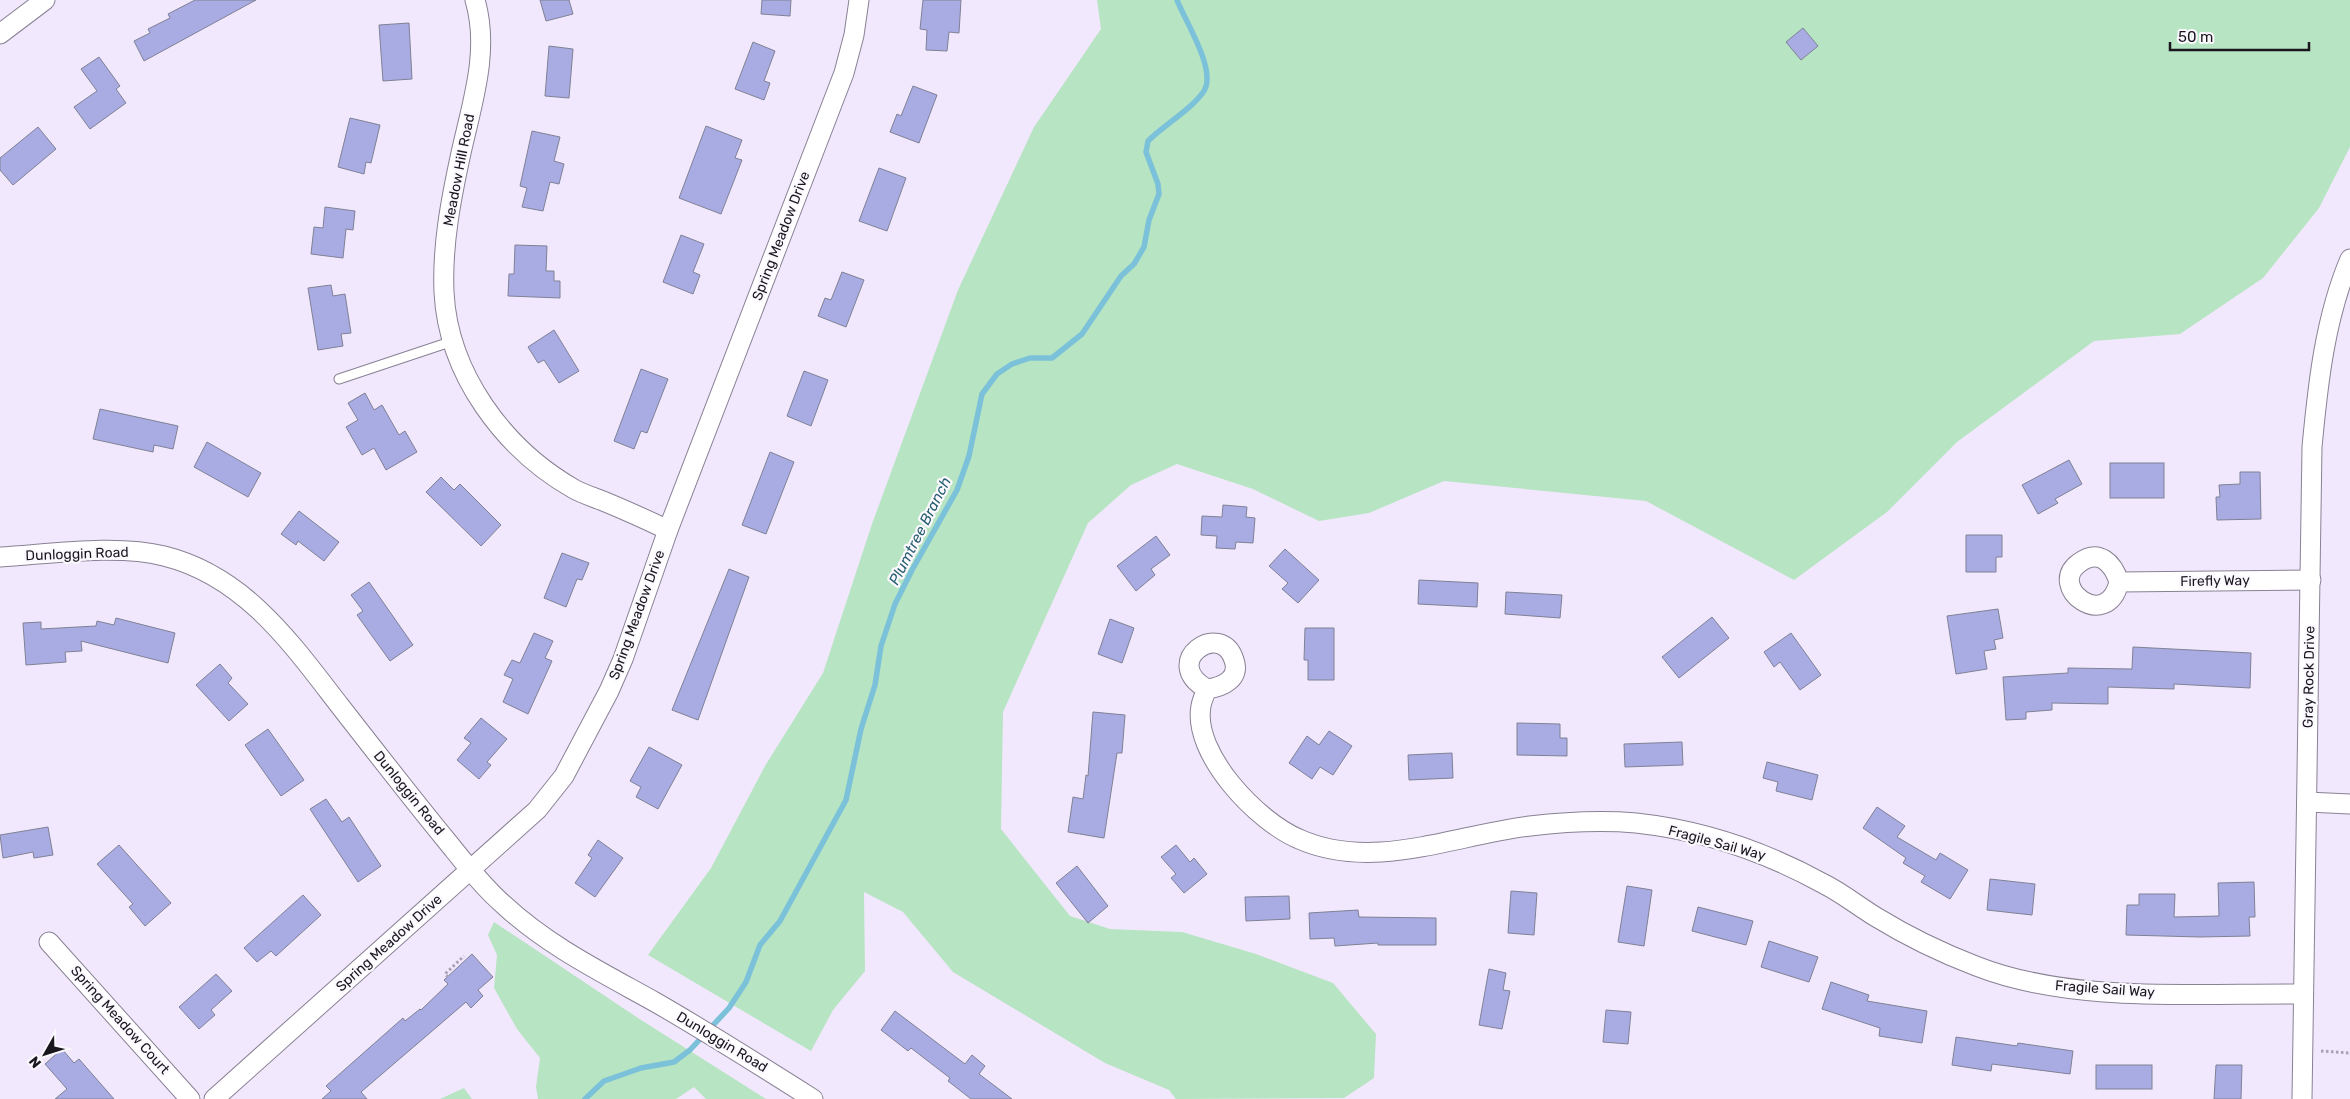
<svg xmlns="http://www.w3.org/2000/svg" width="2350" height="1099" viewBox="0 0 2350 1099" font-family="Rubik,sans-serif">
<style>
.green{fill:#b7e4c2}
.lines{fill:none;stroke-linecap:round;stroke-linejoin:round}
.stream{stroke:#7bc1d9;stroke-width:5.5}
.building{fill:#a9ace3;stroke:#7f8195}
.lane-casing{stroke:#898194;stroke-width:11}
.street-casing{stroke:#898194;stroke-width:21}
.path{stroke:#aaa2b3;stroke-width:3;stroke-dasharray:2.5 2.5;stroke-linecap:butt}
.lane{stroke:#fff;stroke-width:9}
.street{stroke:#fff;stroke-width:19}
.labels{text-anchor:middle;dominant-baseline:central;stroke-width:4.5;stroke-linejoin:round;paint-order:stroke}
.street-label{font-size:14px;fill:#1a161e;stroke:#fbf9fe}
.water-label{font-size:15px;font-style:italic;fill:#275f71;stroke:#fbf9fe}
</style>
<rect width="100%" height="100%" fill="#f2e8fd"/>
<g class="green">
<polygon points="1097,0 2350,0 2350,147 2319,208 2263,278 2180,334 2094,341 1957,442 1887,512 1794,580 1646,501 1444,481 1369,513 1319,521 1253,489 1177,464 1131,485 1088,523 1003,712 1001,829 1070,916 1110,929 1182,932 1256,954 1333,983 1376,1034 1374,1078 1344,1098 1176,1099 1169,1090 1105,1063 953,972 903,912 864,892 865,971 833,1010 811,1051 648,955 711,868 765,766 823,673 872,524 958,290 1034,127 1101,29"/>
<polygon points="494,922 638,1018 766,1099 706,1099 694,1087 676,1099 538,1099 536,1087 540,1058 517,1029 494,988 497,955 488,935"/>
<polygon points="464,1088 472,1099 440,1099"/>
</g>
<g class="lines">
<path class="stream" d="M585 1099 604 1081 641 1068 674 1062 690 1050 729 1008 746 982 760 945 780 921 846 800 861 729 875 685 881 646 895 604 912 570 957 490 969 456 982 394 997 374 1012 364 1030 358H1052L1082 334 1121 276 1134 264 1144 247 1149 220 1159 194 1158 184 1146 152 1148 141C1164 125 1192 109 1204 91 1217 70 1185 21 1177 0"/>
</g>
<g class="building">
<polygon points="195,0 256,0 144,61 134,41 150,33 148,29 170,18 168,14"/>
<polygon points="540,0 569,0 573,14 546,21"/>
<polygon points="762,0 791,0 790,16 761,14"/>
<polygon points="923,0 961,0 959,33 949,32 947,51 926,50 927,30 920,29"/>
<polygon points="409,23 412,79 383,81 379,25"/>
<polygon points="1803,28 1818,46 1801,60 1786,42"/>
<polygon points="753,42 775,51 764,81 770,83 764,100 735,89"/>
<polygon points="549,46 573,49 569,98 545,96"/>
<polygon points="99,57 120,86 116,89 126,103 90,129 74,107 97,91 81,69"/>
<polygon points="913,86 937,95 919,143 890,132 897,114 901,116"/>
<polygon points="350,118 380,125 371,163 366,162 364,174 338,167"/>
<polygon points="706,126 742,140 735,158 742,160 721,214 679,198"/>
<polygon points="38,127 56,149 13,185 0,170 0,158"/>
<polygon points="532,131 560,137 554,161 564,164 559,184 550,182 543,211 522,207 527,188 520,186"/>
<polygon points="879,168 906,178 887,231 859,221"/>
<polygon points="325,207 355,211 353,230 346,229 343,258 311,254 314,227 323,228"/>
<polygon points="681,235 704,244 693,272 700,275 693,294 663,282"/>
<polygon points="515,245 547,246 546,271 554,271 554,281 560,281 560,298 508,296 509,274 514,274"/>
<polygon points="842,272 864,280 846,327 818,316 825,298 831,300"/>
<polygon points="331,285 333,296 345,294 351,333 341,334 343,346 318,350 308,288"/>
<polygon points="554,330 579,371 559,383 544,360 538,363 528,347"/>
<polygon points="641,369 668,379 647,433 641,431 634,449 614,441"/>
<polygon points="804,371 828,380 811,426 787,416"/>
<polygon points="365,393 374,410 382,405 399,435 405,431 417,452 386,470 374,448 362,455 346,427 358,420 348,403"/>
<polygon points="100,409 178,426 173,449 154,445 153,452 93,439"/>
<polygon points="207,442 261,473 248,497 194,467"/>
<polygon points="770,452 794,462 766,534 742,525"/>
<polygon points="2069,460 2082,484 2055,499 2058,503 2038,514 2022,485"/>
<rect x="2110" y="463" width="54" height="35"/>
<polygon points="2240,472 2260,472 2261,519 2217,520 2216,497 2220,497 2219,485 2240,484"/>
<polygon points="441,477 454,490 460,484 501,525 481,546 426,492"/>
<polygon points="1223,505 1247,507 1246,517 1255,518 1253,543 1236,542 1235,549 1216,548 1217,536 1201,535 1202,516 1222,517"/>
<polygon points="299,511 339,542 324,561 298,541 296,545 281,534"/>
<polygon points="1966,535 2002,535 2002,557 1996,557 1996,572 1966,572"/>
<polygon points="1156,536 1170,555 1151,569 1155,575 1136,591 1117,566"/>
<polygon points="1285,549 1319,580 1298,603 1282,589 1288,583 1269,566"/>
<polygon points="562,553 589,563 582,580 577,579 566,607 544,598"/>
<polygon points="729,569 749,577 698,720 672,710"/>
<polygon points="1419,580 1478,583 1477,607 1418,604"/>
<polygon points="369,582 413,645 390,661 357,615 363,611 351,595"/>
<polygon points="1506,592 1562,595 1560,618 1505,614"/>
<polygon points="1998,609 2003,638 1994,640 1996,649 1984,651 1987,669 1956,674 1947,616"/>
<polygon points="1712,617 1729,638 1679,678 1662,657"/>
<polygon points="116,618 175,633 168,663 81,641 82,651 65,652 66,662 26,665 23,623 41,622 41,629 96,626 97,621 114,625"/>
<polygon points="1110,619 1134,628 1122,663 1098,654"/>
<polygon points="1305,628 1334,628 1334,680 1308,680 1308,660 1304,660"/>
<polygon points="534,633 553,641 545,658 552,661 528,714 503,702 513,679 504,675 512,660 520,663"/>
<polygon points="1791,633 1821,675 1800,690 1780,662 1774,667 1764,652"/>
<polygon points="2133,647 2251,653 2250,688 2174,684 2174,689 2108,687 2108,704 2052,703 2052,710 2026,712 2026,719 2006,720 2003,677 2068,673 2068,668 2132,669"/>
<polygon points="220,664 232,678 228,683 248,704 229,721 196,685"/>
<polygon points="1093,712 1125,715 1122,753 1117,753 1104,838 1068,832 1073,797 1083,799 1086,775 1088,776"/>
<polygon points="481,718 507,739 487,762 491,765 479,779 457,760 471,743 464,738"/>
<polygon points="1517,723 1560,724 1560,738 1567,738 1567,756 1517,755"/>
<polygon points="268,729 304,780 281,796 245,745"/>
<polygon points="1329,731 1352,746 1333,775 1320,767 1312,779 1289,763 1307,736 1319,745"/>
<polygon points="1682,742 1683,765 1625,767 1624,744"/>
<polygon points="649,747 682,765 658,809 636,797 641,787 630,781"/>
<polygon points="1452,753 1453,778 1409,780 1408,755"/>
<polygon points="1767,762 1818,775 1812,800 1776,791 1778,782 1763,778"/>
<polygon points="326,799 342,822 349,817 381,866 358,882 310,809"/>
<polygon points="1877,807 1905,826 1897,837 1936,860 1940,853 1968,870 1950,899 1921,882 1925,876 1903,863 1906,858 1863,828"/>
<polygon points="48,827 53,855 34,858 33,852 3,858 0,835"/>
<polygon points="598,840 623,858 595,897 575,883 592,858 588,855"/>
<polygon points="119,845 171,903 145,926 129,907 133,904 97,864"/>
<polygon points="1176,845 1190,862 1194,858 1207,874 1184,893 1171,878 1176,874 1161,857"/>
<polygon points="1077,866 1108,906 1088,923 1056,883"/>
<polygon points="1990,879 2035,884 2032,915 1987,910"/>
<polygon points="2254,882 2255,917 2249,917 2250,936 2200,937 2126,935 2127,905 2139,905 2139,894 2175,894 2174,917 2219,916 2218,883"/>
<polygon points="1627,886 1652,890 1644,946 1618,942"/>
<polygon points="1511,891 1537,893 1534,935 1508,933"/>
<polygon points="303,895 321,915 276,956 271,951 257,962 244,948"/>
<polygon points="1289,896 1290,919 1246,921 1245,897"/>
<polygon points="1698,907 1753,921 1746,945 1692,931"/>
<polygon points="1358,910 1359,917 1436,918 1436,945 1378,945 1378,943 1335,946 1334,938 1310,939 1309,913"/>
<polygon points="1769,941 1818,957 1809,982 1761,967"/>
<polygon points="472,954 493,977 478,990 483,996 471,1008 466,1002 361,1092 367,1099 322,1099 331,1091 326,1086 403,1018 405,1021 420,1009 421,1010 448,984 444,980"/>
<polygon points="1489,969 1506,973 1503,990 1510,991 1502,1029 1479,1025"/>
<polygon points="216,974 232,991 211,1010 215,1015 199,1029 179,1007"/>
<polygon points="1831,982 1869,995 1867,1001 1927,1011 1922,1043 1879,1036 1880,1028 1822,1009"/>
<polygon points="1606,1010 1631,1012 1628,1044 1603,1042"/>
<polygon points="895,1011 965,1064 972,1055 985,1066 979,1074 1012,1099 971,1099 948,1081 950,1078 911,1048 908,1051 881,1030"/>
<polygon points="1956,1037 2017,1046 2018,1043 2073,1051 2070,1074 1992,1064 1991,1071 1952,1065"/>
<polygon points="62,1049 74,1063 79,1059 114,1099 55,1099 67,1089 45,1064"/>
<rect x="2096" y="1065" width="56" height="24"/>
<polygon points="2216,1065 2242,1065 2241,1099 2214,1099"/>
</g>
<g class="lines">
<defs>
<polyline id="lane" points="339,379 453,341"/>
<g id="street">
<path d="M475 0C490 51 472 103 461 153 451 199 442 245 444 292 448 374 504 449 574 489 583 494 593 497 603 501 625 510 647 520 668 530"/>
<polyline points="0,34 45,0"/>
<path d="M0 557C50 554 117 544 164 556 245 576 292 644 340 706 375 751 410 796 446 840 464 862 482 886 504 905 548 946 603 973 655 1002 709 1033 761 1066 813 1099"/>
<path d="M2119 582C2107 633 2046 587 2079 563 2099 548 2113 563 2119 582L2311 580"/>
<path d="M1207 689C1159 662 1221 619 1234 660 1241 679 1222 687 1207 689 1205 694 1202 700 1201 706 1192 754 1258 822 1299 839 1373 872 1454 835 1530 826 1564 822 1601 820 1636 823 1701 830 1766 852 1824 884 1842 893 1858 906 1876 917 1907 936 1942 953 1976 966 2072 1004 2199 993 2302 994"/>
<polyline points="2307,802 2350,804"/>
<polyline points="49,942 190,1099"/>
<polyline points="214,1099 537,810 564,776 609,691 623,659 668,530 844,73 854,35 859,0"/>
<path d="M2302 1099 2312 447C2318 383 2325 318 2350 259"/>
</g>
</defs>
<use href="#lane" class="lane-casing"/>
<use href="#street" class="street-casing"/>
<g class="path">
<polyline points="448,977 445,974 464,956"/>
<polyline points="2321,1051 2350,1053"/>
</g>
<use href="#lane" class="lane"/>
<use href="#street" class="street"/>
</g>
<g class="labels">
<g class="street-label">
<text transform="translate(459 170) rotate(-79)">Meadow Hill Road</text>
<text transform="translate(781 236) rotate(-69)">Spring Meadow Drive</text>
<text transform="translate(77 554) rotate(-2)">Dunloggin Road</text>
<text transform="translate(2215 581) rotate(-1)">Firefly Way</text>
<text transform="translate(637 615) rotate(-70)">Spring Meadow Drive</text>
<text transform="translate(2309 677) rotate(-89)">Gray Rock Drive</text>
<text transform="translate(409 793) rotate(51)">Dunloggin Road</text>
<text transform="translate(1717 843) rotate(15)">Fragile Sail Way</text>
<text transform="translate(389 943) rotate(-42)">Spring Meadow Drive</text>
<text transform="translate(2105 989) rotate(4)">Fragile Sail Way</text>
<text transform="translate(120 1020) rotate(48)">Spring Meadow Court</text>
<text transform="translate(722 1042) rotate(31)">Dunloggin Road</text>
</g>
<g class="water-label">
<text transform="translate(920 531) rotate(-63)">Plumtree Branch</text>
</g>
</g>
<g transform="translate(45 1054) rotate(231)" stroke="#fbf9fe" stroke-width="4" paint-order="stroke">
<path d="M0-4L9 19L0 12L-9 19Z" fill="#1a161e"/>
<text y="-8" font-size="14" font-weight="bold" text-anchor="middle" fill="#1a161e">N</text>
</g>
<path d="M2170 42v8h139v-8" fill="none" stroke="#1a161e" stroke-width="2.5"/>
<text x="2178" y="42" font-size="15" fill="#1a161e" stroke="#fbf9fe" stroke-width="4" paint-order="stroke">50 m</text>
</svg>
